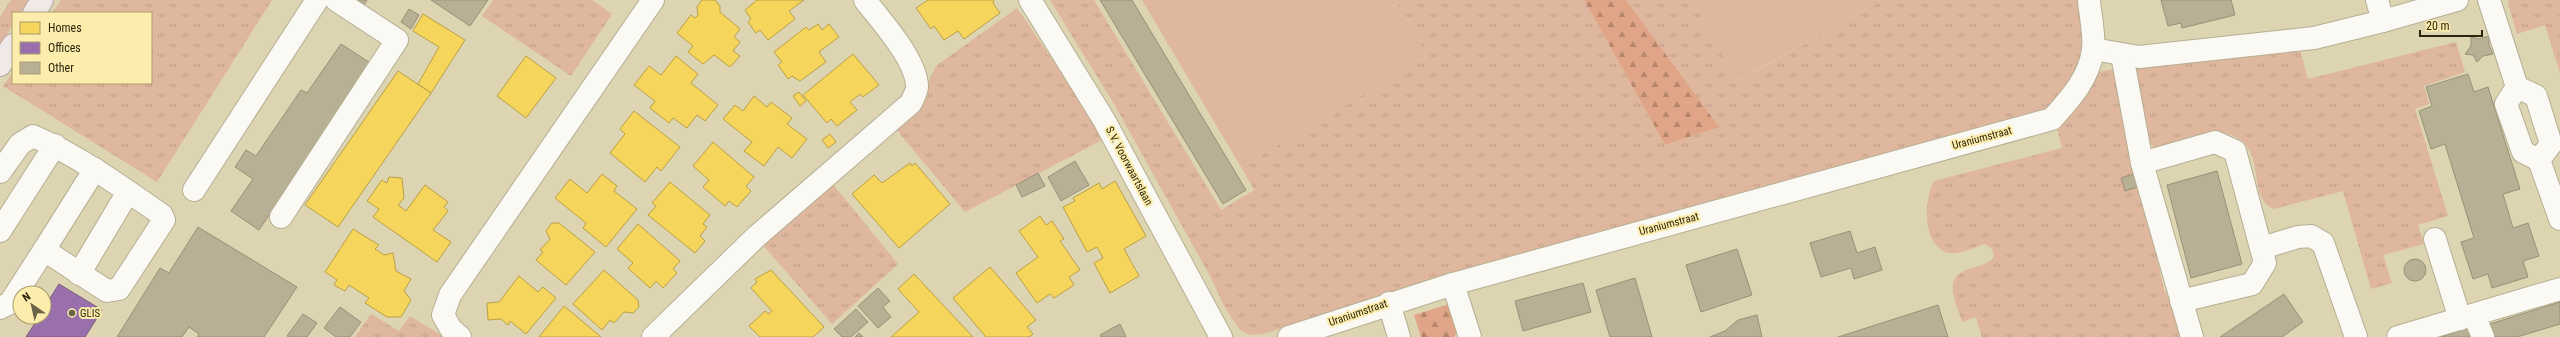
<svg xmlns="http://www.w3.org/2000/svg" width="2560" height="337" viewBox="0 0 2560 337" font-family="'Roboto Condensed',sans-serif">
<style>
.grass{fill:url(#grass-tufts)}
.forest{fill:url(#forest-firs)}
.pitch{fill:#dfb79e}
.homes{fill:#f6d55c;stroke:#b9a044}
.offices{fill:#9970ab;stroke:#785a7c}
.building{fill:#b7b095;stroke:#999177}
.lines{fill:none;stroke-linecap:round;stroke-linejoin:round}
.minor-casing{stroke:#b5af94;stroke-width:24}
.major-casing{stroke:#b6a49e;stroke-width:24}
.minor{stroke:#faf9f3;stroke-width:22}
.major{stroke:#f1e8e8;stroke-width:22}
.poi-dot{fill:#6a6347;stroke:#fcedad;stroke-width:1.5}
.labels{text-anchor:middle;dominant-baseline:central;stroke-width:4;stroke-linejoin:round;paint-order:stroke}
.street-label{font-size:11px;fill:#2c260d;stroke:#fcedad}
.poi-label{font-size:11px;fill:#2c260d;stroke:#fcedad;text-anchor:start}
</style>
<defs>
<pattern id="grass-tufts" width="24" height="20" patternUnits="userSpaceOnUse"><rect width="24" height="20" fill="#dfb79e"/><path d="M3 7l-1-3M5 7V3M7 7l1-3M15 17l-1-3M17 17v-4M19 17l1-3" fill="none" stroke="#c09d87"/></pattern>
<pattern id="forest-firs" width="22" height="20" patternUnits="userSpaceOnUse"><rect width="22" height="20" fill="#e0a587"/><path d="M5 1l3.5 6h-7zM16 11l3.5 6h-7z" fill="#b6866d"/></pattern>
</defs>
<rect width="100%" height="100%" fill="#ddd4b2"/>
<g class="grass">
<polygon points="11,0 30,0 21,13 13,13 13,25 0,45 0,17"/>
<polygon points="61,0 272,0 157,182 3,86 13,72 13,83 151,83 151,13 52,13"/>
<polygon points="493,0 592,0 612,14 571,76 482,16"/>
<path d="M1050 0H1094L1221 210 1254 190 1241 167 1428 56 1395 0H1584L1665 145 1718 127 1626 0H1692L1738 81 1882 0H2081C2085 19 2087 56 2078 73 2068 92 2048 107 2031 118L1374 298 1263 334 1250 335 1240 330 1225 308 1210 276 1114 104Z"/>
<polygon points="2509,0 2560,0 2560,73 2545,25 2517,34 2508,4"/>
<polygon points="1017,8 1106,138 965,212 895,128 920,100 936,66"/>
<path d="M2456 42 2465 72 2424 86 2429 104 2415 109 2448 216 2418 225 2424 244 2383 255 2392 283 2371 289 2343 191 2274 209C2244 196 2271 144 2225 133L2155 149 2147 139 2131 65 2299 46 2308 79Z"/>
<path d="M2115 69 2164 290 2176 311 2184 337H1982L1976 317 1962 322C1955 298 1941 276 1972 268 1981 265 1988 264 1994 257L1992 249 1985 244C1975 247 1956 257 1945 252 1922 241 1924 200 1934 181L2062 148 2056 124C2073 109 2089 94 2098 72Z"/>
<polygon points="832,183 898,264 832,324 762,244"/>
<polygon points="371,314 399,331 410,316 444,337 355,337"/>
</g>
<g class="forest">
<polygon points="1584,0 1626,0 1719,127 1665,145"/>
<polygon points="1452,303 1459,329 1454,337 1421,337 1414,315"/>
</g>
<g class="pitch">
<polygon points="1142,0 1395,0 1428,56 1241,167"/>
<polygon points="1692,0 1882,0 1737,81"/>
</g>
<g class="homes">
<polygon points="702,0 715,0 720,6 720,12 740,29 734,37 740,42 733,51 740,56 730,67 714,55 703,64 688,52 693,46 677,33 691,15 695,18 698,15 697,7"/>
<polygon points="757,0 804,0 789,11 795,19 768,40 760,30 756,33 748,22 751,19 745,10"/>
<polygon points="928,0 994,0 993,3 1000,13 964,39 958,31 944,40 934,26 931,29 916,8"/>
<polygon points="423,14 465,40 431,93 418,84 439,47 413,31"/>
<polygon points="818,24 822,30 829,24 839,37 819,52 826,62 800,81 792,76 788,79 778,65 782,62 774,52 806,27 809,30"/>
<polygon points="853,54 879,85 863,97 860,94 850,102 857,110 837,126 831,119 827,123 803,95"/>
<polygon points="526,56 556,78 526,118 497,96"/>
<polygon points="676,56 698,74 691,83 718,105 705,121 697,115 687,128 673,118 669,123 650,108 655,101 634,85 649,66 661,75"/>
<polygon points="398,71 431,93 338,227 305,205"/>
<polygon points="799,92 806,101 800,106 793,96"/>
<polygon points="754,96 767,107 771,102 792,118 787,124 807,139 792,158 778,147 764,166 744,151 752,142 723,119 735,105 743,111"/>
<polygon points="634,111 680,147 661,171 657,167 645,182 610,153 625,134 620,129"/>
<polygon points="830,134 836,142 828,148 822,140"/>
<polygon points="713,142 754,177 746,186 751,191 737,207 729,201 725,206 703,187 709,180 693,166"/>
<polygon points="910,163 912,166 915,163 950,204 899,248 852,194 874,175 882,183"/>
<polygon points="602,174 617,186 614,191 637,209 606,247 583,228 586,223 555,198 570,179 587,193"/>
<polygon points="389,177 402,178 404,198 398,205 406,211 425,185 448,202 444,207 448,211 433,230 451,242 437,262 373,217 379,209 367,201 382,180 387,183"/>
<polygon points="1115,181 1146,236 1124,249 1139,276 1110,293 1094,263 1103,258 1097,247 1087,252 1063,207 1075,201 1073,198 1099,183 1102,189"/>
<polygon points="670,182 710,215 703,224 707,227 700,236 705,241 695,253 648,215 656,206 652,203"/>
<polygon points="1040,216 1046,225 1052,221 1064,239 1060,241 1080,270 1069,277 1074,285 1054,298 1050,294 1037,303 1016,273 1038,257 1019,231"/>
<polygon points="552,223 559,223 595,252 566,285 536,260 543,252 540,250 550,239 546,231"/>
<polygon points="638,224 680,261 673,269 677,273 663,288 656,281 650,288 628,268 633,263 617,249"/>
<polygon points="353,229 379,245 375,249 384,255 393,253 396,271 411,279 404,291 411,300 401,317 387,317 365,303 369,298 349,285 345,291 334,285 337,280 325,272"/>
<polygon points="990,267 1036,320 1027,327 1033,334 1029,337 986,337 953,298"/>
<polygon points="604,270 638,300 639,307 633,313 624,312 614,323 610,320 602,330 573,304"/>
<polygon points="771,270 824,327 813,337 760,337 749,326 765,311 768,314 772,311 751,288 757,282 755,279"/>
<polygon points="914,274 973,337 891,337 919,312 898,289"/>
<polygon points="519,276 538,292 543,287 556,298 526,334 510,321 508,325 501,319 488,320 487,303 499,302"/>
<polygon points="564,306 601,337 539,337"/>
</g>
<polygon class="offices" points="59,284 102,310 85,337 26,337 39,317 44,317 44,308"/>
<g class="building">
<polygon points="356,0 367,0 364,5"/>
<polygon points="431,0 488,0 470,26"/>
<polygon points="1100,0 1132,0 1246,190 1223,204"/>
<polygon points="2161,0 2231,0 2235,15 2182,28 2181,23 2168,26"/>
<polygon points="409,9 419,15 411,29 401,22"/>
<polygon points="2489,36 2489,45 2493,54 2483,56 2477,62 2473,55 2465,54 2471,46 2471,37 2479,39"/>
<polygon points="341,44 372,64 259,230 231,211 253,179 235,167 246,150 256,156 301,90 307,93"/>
<polygon points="2468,74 2474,92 2488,87 2520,189 2503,194 2513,228 2528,223 2539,256 2523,261 2528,277 2492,288 2488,274 2473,279 2461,242 2474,238 2445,144 2431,149 2419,111 2432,106 2426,87"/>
<polygon points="1075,161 1089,185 1061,201 1048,177"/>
<polygon points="2217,171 2242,264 2191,278 2167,185"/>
<polygon points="1038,173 1045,186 1022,197 1016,185"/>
<polygon points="2134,174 2138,187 2125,191 2121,178"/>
<polygon points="198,227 297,287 264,337 197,337 199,334 189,327 182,337 117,337 160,268 169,273"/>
<polygon points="1850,231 1857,253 1875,247 1882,270 1854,279 1851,268 1821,277 1810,243"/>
<polygon points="1737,249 1752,295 1701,312 1686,265"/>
<circle cx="2415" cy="270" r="11"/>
<polygon points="1635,278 1652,337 1610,337 1596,290"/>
<polygon points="1583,283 1591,312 1523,331 1515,301"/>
<polygon points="878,288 890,301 883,307 891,317 878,328 858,306"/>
<polygon points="2284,294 2303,322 2282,337 2220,337"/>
<polygon points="2560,302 2560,324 2517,337 2494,337 2490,324"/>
<polygon points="1938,305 1948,337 1838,337"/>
<polygon points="340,307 361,322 350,337 336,337 324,328"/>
<polygon points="856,309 868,322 851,337 842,337 834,329"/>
<polygon points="303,314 317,323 307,337 289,337 287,336"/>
<polygon points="1757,315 1762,337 1710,337 1725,331 1738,320"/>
<polygon points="1120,324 1126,337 1101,337 1100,335"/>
<polygon points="2471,327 2474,337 2441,337"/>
<polygon points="859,333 863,337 855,337"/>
</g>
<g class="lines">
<defs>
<g id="minor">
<polyline points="1030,0 1104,120 1221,337"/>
<polyline points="2377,0 2383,21"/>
<polyline points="2489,0 2517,87 2536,96 2551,144 2539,160"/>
<polyline points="2093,49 2139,57 2314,38 2383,21 2457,0"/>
<polyline points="2122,55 2142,163 2192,337"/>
<polyline points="2517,87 2506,104 2523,152 2539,160 2560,219"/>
<polyline points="2142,163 2215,142 2235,151 2265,263 2252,284 2181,301"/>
<path d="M0 172 20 144 33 136C79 156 120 186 162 215L164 220 119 289 107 291 44 250 10 303 0 308"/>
<polyline points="194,190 317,0"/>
<polyline points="281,217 397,40 336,0"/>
<polyline points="0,231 55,145"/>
<polyline points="2435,239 2460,319"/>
<polyline points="2262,248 2298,237 2311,236 2323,243 2356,337"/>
<polyline points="44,250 95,169"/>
<polyline points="79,274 128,192"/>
<polyline points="1453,284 1470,337"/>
<polyline points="1389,303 1399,337"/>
<polyline points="2474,315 2483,337"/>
<polyline points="460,337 451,329 443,315 450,295 653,0"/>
<path d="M653 337 757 236 911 103C913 98 917 92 917 86 916 59 881 21 865 0"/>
<path d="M1289 337 1453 284 2052 119C2071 98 2089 78 2093 50 2095 35 2090 15 2089 0"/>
<polyline points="2398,337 2560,289"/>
</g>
<g id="major">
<polyline points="34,13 42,0"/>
<polyline points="0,65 13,45"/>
</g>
</defs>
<use href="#minor" class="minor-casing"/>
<use href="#major" class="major-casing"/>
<use href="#minor" class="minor"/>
<use href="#major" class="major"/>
</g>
<circle class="poi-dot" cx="72" cy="313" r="4"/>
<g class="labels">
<g class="street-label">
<text transform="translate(1982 138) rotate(-15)">Uraniumstraat</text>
<text transform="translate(1129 166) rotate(62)">S.V. Voorwaartslaan</text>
<text transform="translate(1669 224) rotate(-15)">Uraniumstraat</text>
<text transform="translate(1358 313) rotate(-19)">Uraniumstraat</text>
</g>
<g class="poi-label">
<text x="80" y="313">GLIS</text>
</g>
</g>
<rect x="12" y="12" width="140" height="72" fill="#fcedad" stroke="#a99d6d"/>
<rect x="20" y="22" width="20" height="12" fill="#f6d55c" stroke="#a99d6d"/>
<text x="48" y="32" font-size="12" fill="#2c260d">Homes</text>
<rect x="20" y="42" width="20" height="12" fill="#9970ab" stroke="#a99d6d"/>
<text x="48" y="52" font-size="12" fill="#2c260d">Offices</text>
<rect x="20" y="62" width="20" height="12" fill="#b7b095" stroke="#a99d6d"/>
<text x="48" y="72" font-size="12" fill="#2c260d">Other</text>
<g transform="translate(32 305) rotate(326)"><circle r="19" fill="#fcedad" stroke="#a99d6d"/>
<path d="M0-3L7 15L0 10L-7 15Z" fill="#6a6347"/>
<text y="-6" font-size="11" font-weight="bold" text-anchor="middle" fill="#2c260d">N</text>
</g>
<path d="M2420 30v6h62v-6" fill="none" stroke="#2c260d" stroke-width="2"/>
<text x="2426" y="30" font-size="12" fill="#2c260d" stroke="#fcedad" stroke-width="3" paint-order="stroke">20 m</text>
</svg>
